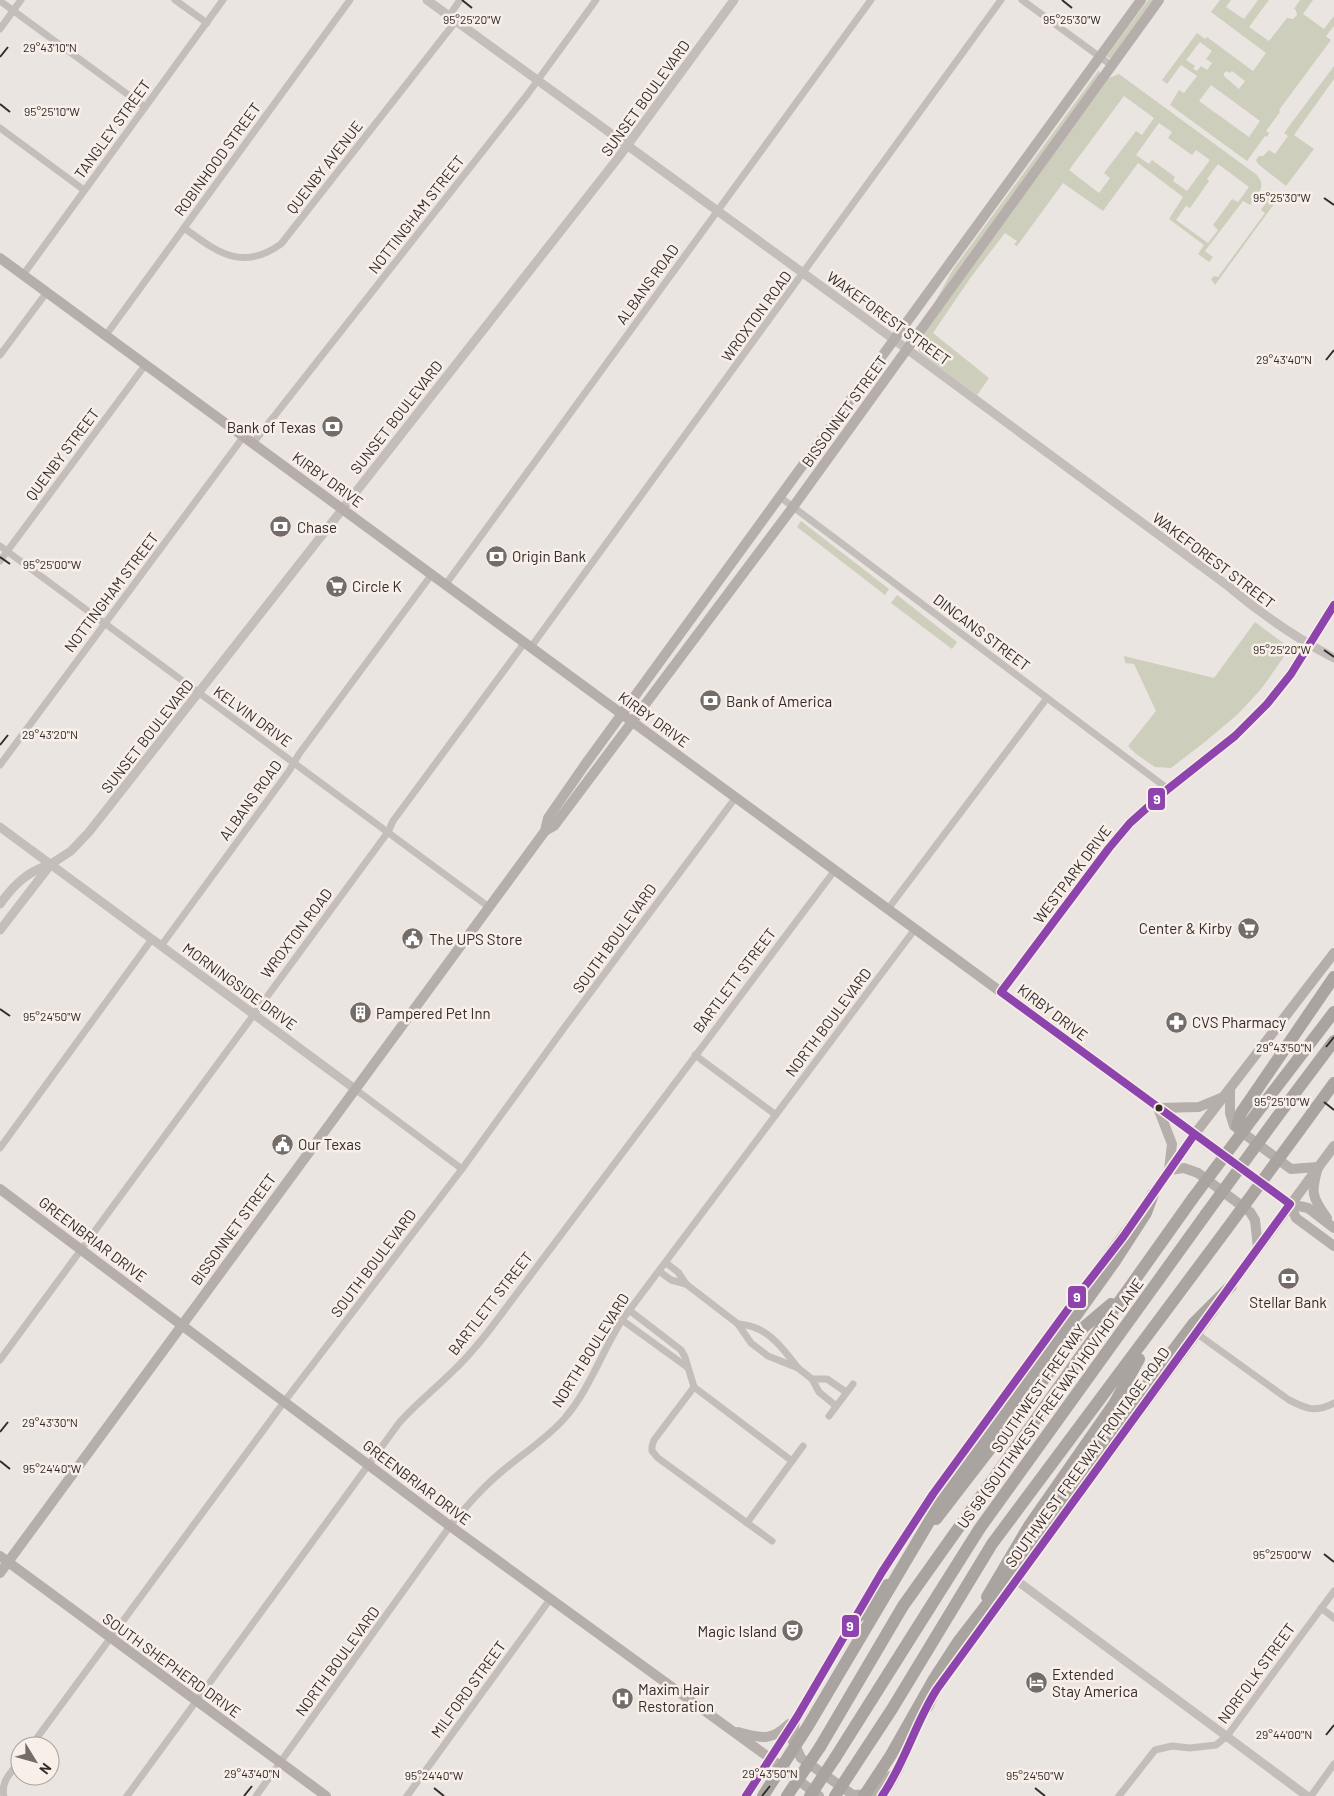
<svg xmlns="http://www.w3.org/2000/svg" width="1334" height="1796" viewBox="0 0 1334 1796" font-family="Barlow,sans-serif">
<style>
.green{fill:#cdcebc;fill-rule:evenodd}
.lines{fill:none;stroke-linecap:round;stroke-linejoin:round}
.minor{stroke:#c4beba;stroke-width:7}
.tertiary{stroke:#c4beba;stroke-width:9}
.secondary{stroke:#b5aeab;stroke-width:10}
.motorway{stroke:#aaa4a0;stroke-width:12}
.motorway-bridge{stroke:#aaa4a0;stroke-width:12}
.bus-1-casing{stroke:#f7efe8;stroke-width:11}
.bus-1{stroke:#8e44ad;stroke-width:8}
.ticks{fill:none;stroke:#342b29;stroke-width:2}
.bus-dot{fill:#342b29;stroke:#f7efe8;stroke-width:2}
.labels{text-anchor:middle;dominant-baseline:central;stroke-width:5;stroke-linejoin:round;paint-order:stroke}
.street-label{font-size:15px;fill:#342b29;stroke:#f7efe8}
.poi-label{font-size:15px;fill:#342b29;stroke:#f7efe8;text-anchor:start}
.ticks-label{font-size:12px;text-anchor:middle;fill:#342b29;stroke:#f7efe8;stroke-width:5;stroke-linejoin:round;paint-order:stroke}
.line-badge{stroke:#f7efe8;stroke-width:2}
.badge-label{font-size:14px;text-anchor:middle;font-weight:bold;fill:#fff}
</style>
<rect width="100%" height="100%" fill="#ebe5e1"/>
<g class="green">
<polygon points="1148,0 1153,0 1111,58 1108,58 1107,56"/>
<path d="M1220 0H1231L1226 7 1244 19 1258 0H1269L1249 27 1269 41 1287 18 1293 19 1297 15 1296 10 1294 9 1300 0H1313L1303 14 1324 29 1334 16V26L1326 36 1331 40 1279 110 1280 112 1266 131 1269 133 1267 137 1265 136 1247 161 1170 105 1179 90 1184 93 1197 76 1181 65 1167 84 1162 80 1197 33 1205 39 1207 37 1253 71 1266 53 1211 12ZM1200 42 1212 51 1206 59 1212 63 1207 70 1201 66 1197 71 1193 69 1195 66 1186 60ZM1227 71 1230 73 1232 71 1245 81 1239 89 1224 76V73ZM1211 85 1260 121 1249 137 1199 101Z"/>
<polygon points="1334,66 1334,79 1294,135 1314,149 1286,186 1258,164 1256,160 1259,156 1263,156 1269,150 1275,154 1288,136 1284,133"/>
<polygon points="1099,70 1100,74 935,302 952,271"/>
<path d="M1119 74 1257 175C1267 188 1258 192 1250 205L1243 201 1205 251 1213 257 1209 262 1198 254 1204 245 1169 219 1183 197 1138 163 1103 211 1063 183 1017 246 1014 244 1017 241 1005 233 971 277 933 333 989 378 977 395 920 353 917 347V342L1109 78ZM1124 96 1154 118 1142 135 1136 131 1104 173 1110 178 1099 193 1069 170ZM1159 123 1172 132 1168 138 1192 155 1196 150 1210 160 1187 191 1173 181 1175 177 1152 160 1149 164 1136 155ZM1218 164 1249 187 1238 202 1232 199 1213 225 1218 230 1208 243 1176 220 1186 206 1190 208 1209 181 1207 179Z"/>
<polygon points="1268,189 1279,197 1215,285 1211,279 1214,276 1218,277 1265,213 1261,210 1266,203 1261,199"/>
<polygon points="801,521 889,589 885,595 797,527"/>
<polygon points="897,595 957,642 952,649 891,603"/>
<polygon points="1255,622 1290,648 1262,688 1238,714 1206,741 1171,768 1155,767 1136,754 1128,746 1156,711 1134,664 1125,663 1124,656 1214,678"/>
</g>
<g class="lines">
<g class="minor">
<polyline points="175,0 207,23"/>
<polyline points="1022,0 1111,65"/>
<polyline points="0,1 145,107"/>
<polyline points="449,16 460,0"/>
<polyline points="0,29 21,0"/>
<polyline points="0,128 84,190"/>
<path d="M184 228C217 252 242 272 281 244L456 21"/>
<polyline points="23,275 223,0"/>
<polyline points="106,335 350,0"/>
<polyline points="0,355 47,292"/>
<polyline points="253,443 527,95 596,0"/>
<polyline points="780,497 1168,789"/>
<polyline points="0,546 489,907"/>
<polyline points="0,561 146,364"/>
<polyline points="446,584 871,0"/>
<polyline points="531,647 1001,0"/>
<polyline points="0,765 244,436"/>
<polyline points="888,909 1047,698"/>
<polyline points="161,946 289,771 299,754 432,574"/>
<polyline points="695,1055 776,1115"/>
<polyline points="355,1089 462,1169"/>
<polyline points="0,1148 152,939"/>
<polyline points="666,1263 678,1272 686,1284 738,1324 751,1343 768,1356 798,1368 812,1379 819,1392 836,1406"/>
<polyline points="659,1271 671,1280 686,1284"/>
<polyline points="629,1310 681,1350 685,1357 694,1387 792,1461"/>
<polyline points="622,1320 687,1367"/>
<path d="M738 1324C766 1325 782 1347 798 1368"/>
<path d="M1196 1333 1289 1400C1307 1409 1315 1413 1334 1403"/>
<polyline points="0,1360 388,832 393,821 525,642"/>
<polyline points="812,1379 827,1379 846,1392"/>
<polyline points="694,1387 654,1440 652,1446 652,1451 658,1458 772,1541"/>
<polyline points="829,1416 853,1384"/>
<polyline points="747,1523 803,1446"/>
<polyline points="1321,1608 1334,1618"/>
<polyline points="31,1746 284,1402 462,1169 564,1028 736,797"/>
<path d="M4 1796C0 1782 12 1771 20 1761"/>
<path d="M127 1796 399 1423C416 1404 435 1389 453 1371 468 1357 481 1341 494 1324L835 870"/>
<path d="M256 1796 450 1526C466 1507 481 1489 500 1473 521 1455 545 1440 564 1419 590 1389 601 1353 622 1320L915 929"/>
<polyline points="407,1796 551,1598"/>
<polyline points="1119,1796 1155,1750 1172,1746 1190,1748 1216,1745 1227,1736 1334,1591"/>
<polyline points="1311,1796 1334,1764"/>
</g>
<g class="tertiary">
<path d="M427 0 854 310 1228 586C1261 614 1296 638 1334 658"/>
<polyline points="0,827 355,1089"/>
<path d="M0 904C13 886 28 870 51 865"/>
<polyline points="0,930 51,864 71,851 89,832 618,158 734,0"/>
<polyline points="1016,1580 1307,1796"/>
</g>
<g class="secondary">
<polyline points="0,258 1290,1204 1308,1208 1334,1228"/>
<polyline points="545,831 554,826 793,507 1159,0"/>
<polyline points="1001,992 1109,848 1130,823 1168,789 1235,736 1267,704 1291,674 1334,605"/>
<path d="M1230 1089V1113L1234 1126 1291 1169 1318 1167C1311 1191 1311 1197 1327 1218"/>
<polyline points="1158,1108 1172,1144 1169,1170 1184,1168 1198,1173 1250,1212 1255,1220 1258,1248"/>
<polyline points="1158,1108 1199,1107 1223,1097"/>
<polyline points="0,1189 450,1526 771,1759 819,1796"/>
<polyline points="1149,1199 1194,1135 1334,953"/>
<polyline points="1290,1204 1296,1218 1334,1246"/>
<polyline points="1226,1292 1334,1146"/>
<polyline points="0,1556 326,1796"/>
<polyline points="0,1573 545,831 548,818 584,766 1141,0"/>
<polyline points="941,1684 958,1659 1214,1310"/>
<polyline points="795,1722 792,1739 801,1758 853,1795 873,1794 890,1776"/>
<path d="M738 1732C760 1738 771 1742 789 1724"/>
<polyline points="746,1796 797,1717 882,1572 933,1494 1132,1223"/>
<path d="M882 1796C905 1766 911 1730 931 1700"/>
</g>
<g class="motorway">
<polyline points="1262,1106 1334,1012"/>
<polyline points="1277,1117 1334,1041"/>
<polyline points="1237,1126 1241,1113 1334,977"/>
<polyline points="1299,1131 1334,1083"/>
<polyline points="1005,1415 1115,1261 1146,1213 1153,1194"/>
<polyline points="1074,1482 1193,1324 1231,1286"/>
<polyline points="936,1519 1084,1327 1111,1304"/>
<polyline points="987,1597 1029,1526 1114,1404 1139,1359"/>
<polyline points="854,1620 871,1606 887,1585"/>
<polyline points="927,1707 942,1675"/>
<polyline points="820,1747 903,1606 1193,1198"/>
<polyline points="835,1758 980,1528 1206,1214"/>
<polyline points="852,1770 892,1709 992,1544 1226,1230"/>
</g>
<g class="motorway-bridge">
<polyline points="1193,1198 1262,1106"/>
<polyline points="1206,1214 1277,1117"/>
<polyline points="1226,1230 1299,1131"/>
<polyline points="763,1796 808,1726 939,1505 1005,1415"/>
<polyline points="787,1796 820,1747"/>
<polyline points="810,1796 835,1758"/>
<polyline points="835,1796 852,1770"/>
<polyline points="864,1796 891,1755 934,1679 958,1642 995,1594 1074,1482"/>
</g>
<defs>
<g id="bus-1">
<polyline points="746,1796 797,1717 882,1572 933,1494 1082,1290 1123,1237 1194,1135"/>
<path d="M882 1796C905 1763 915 1723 937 1689L1290 1204 1001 992 1109 848 1130 823 1168 789 1235 736 1267 704 1291 674 1334 605"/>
</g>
</defs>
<use href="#bus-1" class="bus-1-casing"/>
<use href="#bus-1" class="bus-1"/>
</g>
<path class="ticks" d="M462 0 472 8M1062 0 1072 8M0 57 8 47M0 104 10 112M1324 198 1334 205M1326 360 1334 350M0 557 10 564M1324 650 1334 657M0 745 8 735M0 1009 10 1016M1326 1047 1334 1037M1324 1102 1334 1110M0 1432 8 1422M0 1461 10 1469M1324 1554 1334 1562M1326 1735 1334 1725M434 1788 444 1796M1035 1788 1045 1796M244 1796 252 1786M762 1796 770 1786"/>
<defs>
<symbol id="bank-disc" viewBox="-11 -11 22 22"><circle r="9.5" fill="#746c69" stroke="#f7efe8"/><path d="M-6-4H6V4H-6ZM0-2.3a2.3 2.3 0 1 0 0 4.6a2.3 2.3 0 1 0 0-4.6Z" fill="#fff"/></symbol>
<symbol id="supermarket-disc" viewBox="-11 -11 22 22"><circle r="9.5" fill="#746c69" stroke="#f7efe8"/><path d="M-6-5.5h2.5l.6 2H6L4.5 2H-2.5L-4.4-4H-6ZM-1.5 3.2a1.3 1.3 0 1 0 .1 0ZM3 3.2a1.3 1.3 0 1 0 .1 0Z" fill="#fff"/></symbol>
<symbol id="civic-disc" viewBox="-11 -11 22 22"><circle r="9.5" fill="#746c69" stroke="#f7efe8"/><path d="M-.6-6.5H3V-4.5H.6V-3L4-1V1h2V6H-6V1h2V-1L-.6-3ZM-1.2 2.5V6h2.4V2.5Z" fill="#fff"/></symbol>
<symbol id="building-disc" viewBox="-11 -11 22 22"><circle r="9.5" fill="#746c69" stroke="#f7efe8"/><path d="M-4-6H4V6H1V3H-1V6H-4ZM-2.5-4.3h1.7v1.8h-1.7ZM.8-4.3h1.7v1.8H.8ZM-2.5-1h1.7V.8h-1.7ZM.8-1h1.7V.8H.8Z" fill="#fff"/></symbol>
<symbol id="pharmacy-disc" viewBox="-11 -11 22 22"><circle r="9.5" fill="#746c69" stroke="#f7efe8"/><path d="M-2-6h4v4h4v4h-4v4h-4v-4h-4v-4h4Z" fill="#fff"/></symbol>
<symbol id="theatre-disc" viewBox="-11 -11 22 22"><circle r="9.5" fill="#746c69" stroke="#f7efe8"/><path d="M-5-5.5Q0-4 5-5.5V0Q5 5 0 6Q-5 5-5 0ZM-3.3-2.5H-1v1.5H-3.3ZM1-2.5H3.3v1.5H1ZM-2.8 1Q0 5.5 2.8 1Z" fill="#fff"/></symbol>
<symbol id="hotel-disc" viewBox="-11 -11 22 22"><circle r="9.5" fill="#746c69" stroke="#f7efe8"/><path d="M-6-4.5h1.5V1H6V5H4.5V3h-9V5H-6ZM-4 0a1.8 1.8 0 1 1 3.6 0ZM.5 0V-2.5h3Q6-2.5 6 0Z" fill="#fff"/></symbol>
<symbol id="hospital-disc" viewBox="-11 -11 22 22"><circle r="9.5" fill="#746c69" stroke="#f7efe8"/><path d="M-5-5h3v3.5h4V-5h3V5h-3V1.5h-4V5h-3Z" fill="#fff"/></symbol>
</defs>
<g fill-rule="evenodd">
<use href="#bank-disc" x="320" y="414" width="25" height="25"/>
<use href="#bank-disc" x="268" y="514" width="25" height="25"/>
<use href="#bank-disc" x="484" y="544" width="25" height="25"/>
<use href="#supermarket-disc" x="324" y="574" width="25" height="25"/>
<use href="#bank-disc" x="698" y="688" width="25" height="25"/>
<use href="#supermarket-disc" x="1236" y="916" width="25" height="25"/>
<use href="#civic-disc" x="400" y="926" width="25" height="25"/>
<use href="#building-disc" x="348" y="1000" width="25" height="25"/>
<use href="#pharmacy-disc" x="1164" y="1010" width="25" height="25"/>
<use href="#civic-disc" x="270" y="1132" width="25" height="25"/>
<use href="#bank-disc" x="1276" y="1266" width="25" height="25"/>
<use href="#theatre-disc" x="780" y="1618" width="25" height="25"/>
<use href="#hotel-disc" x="1024" y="1670" width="25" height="25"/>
<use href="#hospital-disc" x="610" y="1686" width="25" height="25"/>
</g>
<circle class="bus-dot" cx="1159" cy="1108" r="4.5"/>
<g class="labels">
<g class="street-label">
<text transform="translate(645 98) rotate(-54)">SUNSET BOULEVARD</text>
<text transform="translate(112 129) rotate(-54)">TANGLEY STREET</text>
<text transform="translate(217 159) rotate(-54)">ROBINHOOD STREET</text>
<text transform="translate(324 167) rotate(-52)">QUENBY AVENUE</text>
<text transform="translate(416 214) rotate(-52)">NOTTINGHAM STREET</text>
<text transform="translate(647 284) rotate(-54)">ALBANS ROAD</text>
<text transform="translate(756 316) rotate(-54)">WROXTON ROAD</text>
<text transform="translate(889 318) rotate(36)">WAKEFOREST STREET</text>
<text transform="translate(844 411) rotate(-54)">BISSONNET STREET</text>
<text transform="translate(396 417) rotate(-52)">SUNSET BOULEVARD</text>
<text transform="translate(62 454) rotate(-53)">QUENBY STREET</text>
<text transform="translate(328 479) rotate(36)">KIRBY DRIVE</text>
<text transform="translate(1214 560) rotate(37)">WAKEFOREST STREET</text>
<text transform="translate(111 592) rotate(-53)">NOTTINGHAM STREET</text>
<text transform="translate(982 632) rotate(37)">DINCANS STREET</text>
<text transform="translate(253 716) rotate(36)">KELVIN DRIVE</text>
<text transform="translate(654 719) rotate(36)">KIRBY DRIVE</text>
<text transform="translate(147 736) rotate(-52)">SUNSET BOULEVARD</text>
<text transform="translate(250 800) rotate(-54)">ALBANS ROAD</text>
<text transform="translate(1072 874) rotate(-53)">WESTPARK DRIVE</text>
<text transform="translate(296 933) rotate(-53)">WROXTON ROAD</text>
<text transform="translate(614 938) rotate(-54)">SOUTH BOULEVARD</text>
<text transform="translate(734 980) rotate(-53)">BARTLETT STREET</text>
<text transform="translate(240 986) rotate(36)">MORNINGSIDE DRIVE</text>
<text transform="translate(1053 1012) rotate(37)">KIRBY DRIVE</text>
<text transform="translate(828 1022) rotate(-53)">NORTH BOULEVARD</text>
<text transform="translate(233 1229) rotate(-54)">BISSONNET STREET</text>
<text transform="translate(93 1239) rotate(37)">GREENBRIAR DRIVE</text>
<text transform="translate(373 1263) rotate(-53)">SOUTH BOULEVARD</text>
<text transform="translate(490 1303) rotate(-52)">BARTLETT STREET</text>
<text transform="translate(590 1350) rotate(-58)">NORTH BOULEVARD</text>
<text transform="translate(1038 1388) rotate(-55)">SOUTHWEST FREEWAY</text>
<text transform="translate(1050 1403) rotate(-54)">US 59 (SOUTHWEST FREEWAY) HOV/HOT LANE</text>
<text transform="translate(1087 1457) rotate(-54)">SOUTHWEST FREEWAY FRONTAGE ROAD</text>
<text transform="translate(417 1482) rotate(37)">GREENBRIAR DRIVE</text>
<text transform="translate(337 1661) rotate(-54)">NORTH BOULEVARD</text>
<text transform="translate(172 1665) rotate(36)">SOUTH SHEPHERD DRIVE</text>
<text transform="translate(1256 1673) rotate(-54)">NORFOLK STREET</text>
<text transform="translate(468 1689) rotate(-54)">MILFORD STREET</text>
</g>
<g class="poi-label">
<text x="316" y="427" text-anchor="end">Bank of Texas</text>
<text x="297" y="527">Chase</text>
<text x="512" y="556">Origin Bank</text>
<text x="352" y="586">Circle K</text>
<text x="726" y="701">Bank of America</text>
<text x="1232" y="928" text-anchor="end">Center &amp; Kirby</text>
<text x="429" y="939">The UPS Store</text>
<text x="376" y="1013">Pampered Pet Inn</text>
<text x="1192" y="1022">CVS Pharmacy</text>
<text x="298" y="1144">Our Texas</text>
<text x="1288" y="1302" text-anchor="middle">Stellar Bank</text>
<text x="777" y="1631" text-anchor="end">Magic Island</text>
<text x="1052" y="1674">Extended<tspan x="1052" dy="17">Stay America</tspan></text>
<text x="638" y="1689">Maxim Hair<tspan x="638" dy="17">Restoration</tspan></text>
</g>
</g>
<g class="ticks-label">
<text x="472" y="24">95°25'20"W</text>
<text x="1072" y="24">95°25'30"W</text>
<text x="50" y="52">29°43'10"N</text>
<text x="52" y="116">95°25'10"W</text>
<text x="1282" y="202">95°25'30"W</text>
<text x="1284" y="364">29°43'40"N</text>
<text x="52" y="569">95°25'00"W</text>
<text x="1282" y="654">95°25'20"W</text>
<text x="50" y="739">29°43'20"N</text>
<text x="52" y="1021">95°24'50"W</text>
<text x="1284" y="1052">29°43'50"N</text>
<text x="1282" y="1106">95°25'10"W</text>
<text x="50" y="1427">29°43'30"N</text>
<text x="52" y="1473">95°24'40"W</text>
<text x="1282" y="1559">95°25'00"W</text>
<text x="1284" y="1739">29°44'00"N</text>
<text x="252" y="1778">29°43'40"N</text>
<text x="770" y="1778">29°43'50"N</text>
<text x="434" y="1780">95°24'40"W</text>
<text x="1035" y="1780">95°24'50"W</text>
</g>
<g class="line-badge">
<rect x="1147" y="787" width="19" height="24" rx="5" fill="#8e44ad"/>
<rect x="1067" y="1285" width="20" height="24" rx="5" fill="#8e44ad"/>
<rect x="841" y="1614" width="19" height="24" rx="5" fill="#8e44ad"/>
</g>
<g class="badge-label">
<text x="1157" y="804">9</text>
<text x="1077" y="1302">9</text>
<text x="850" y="1631">9</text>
</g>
<g transform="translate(35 1761) rotate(127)"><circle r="24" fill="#f7efe8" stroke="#a9a19c"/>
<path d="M0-4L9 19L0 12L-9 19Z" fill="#746c69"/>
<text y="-8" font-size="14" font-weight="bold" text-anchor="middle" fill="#342b29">N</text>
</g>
</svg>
